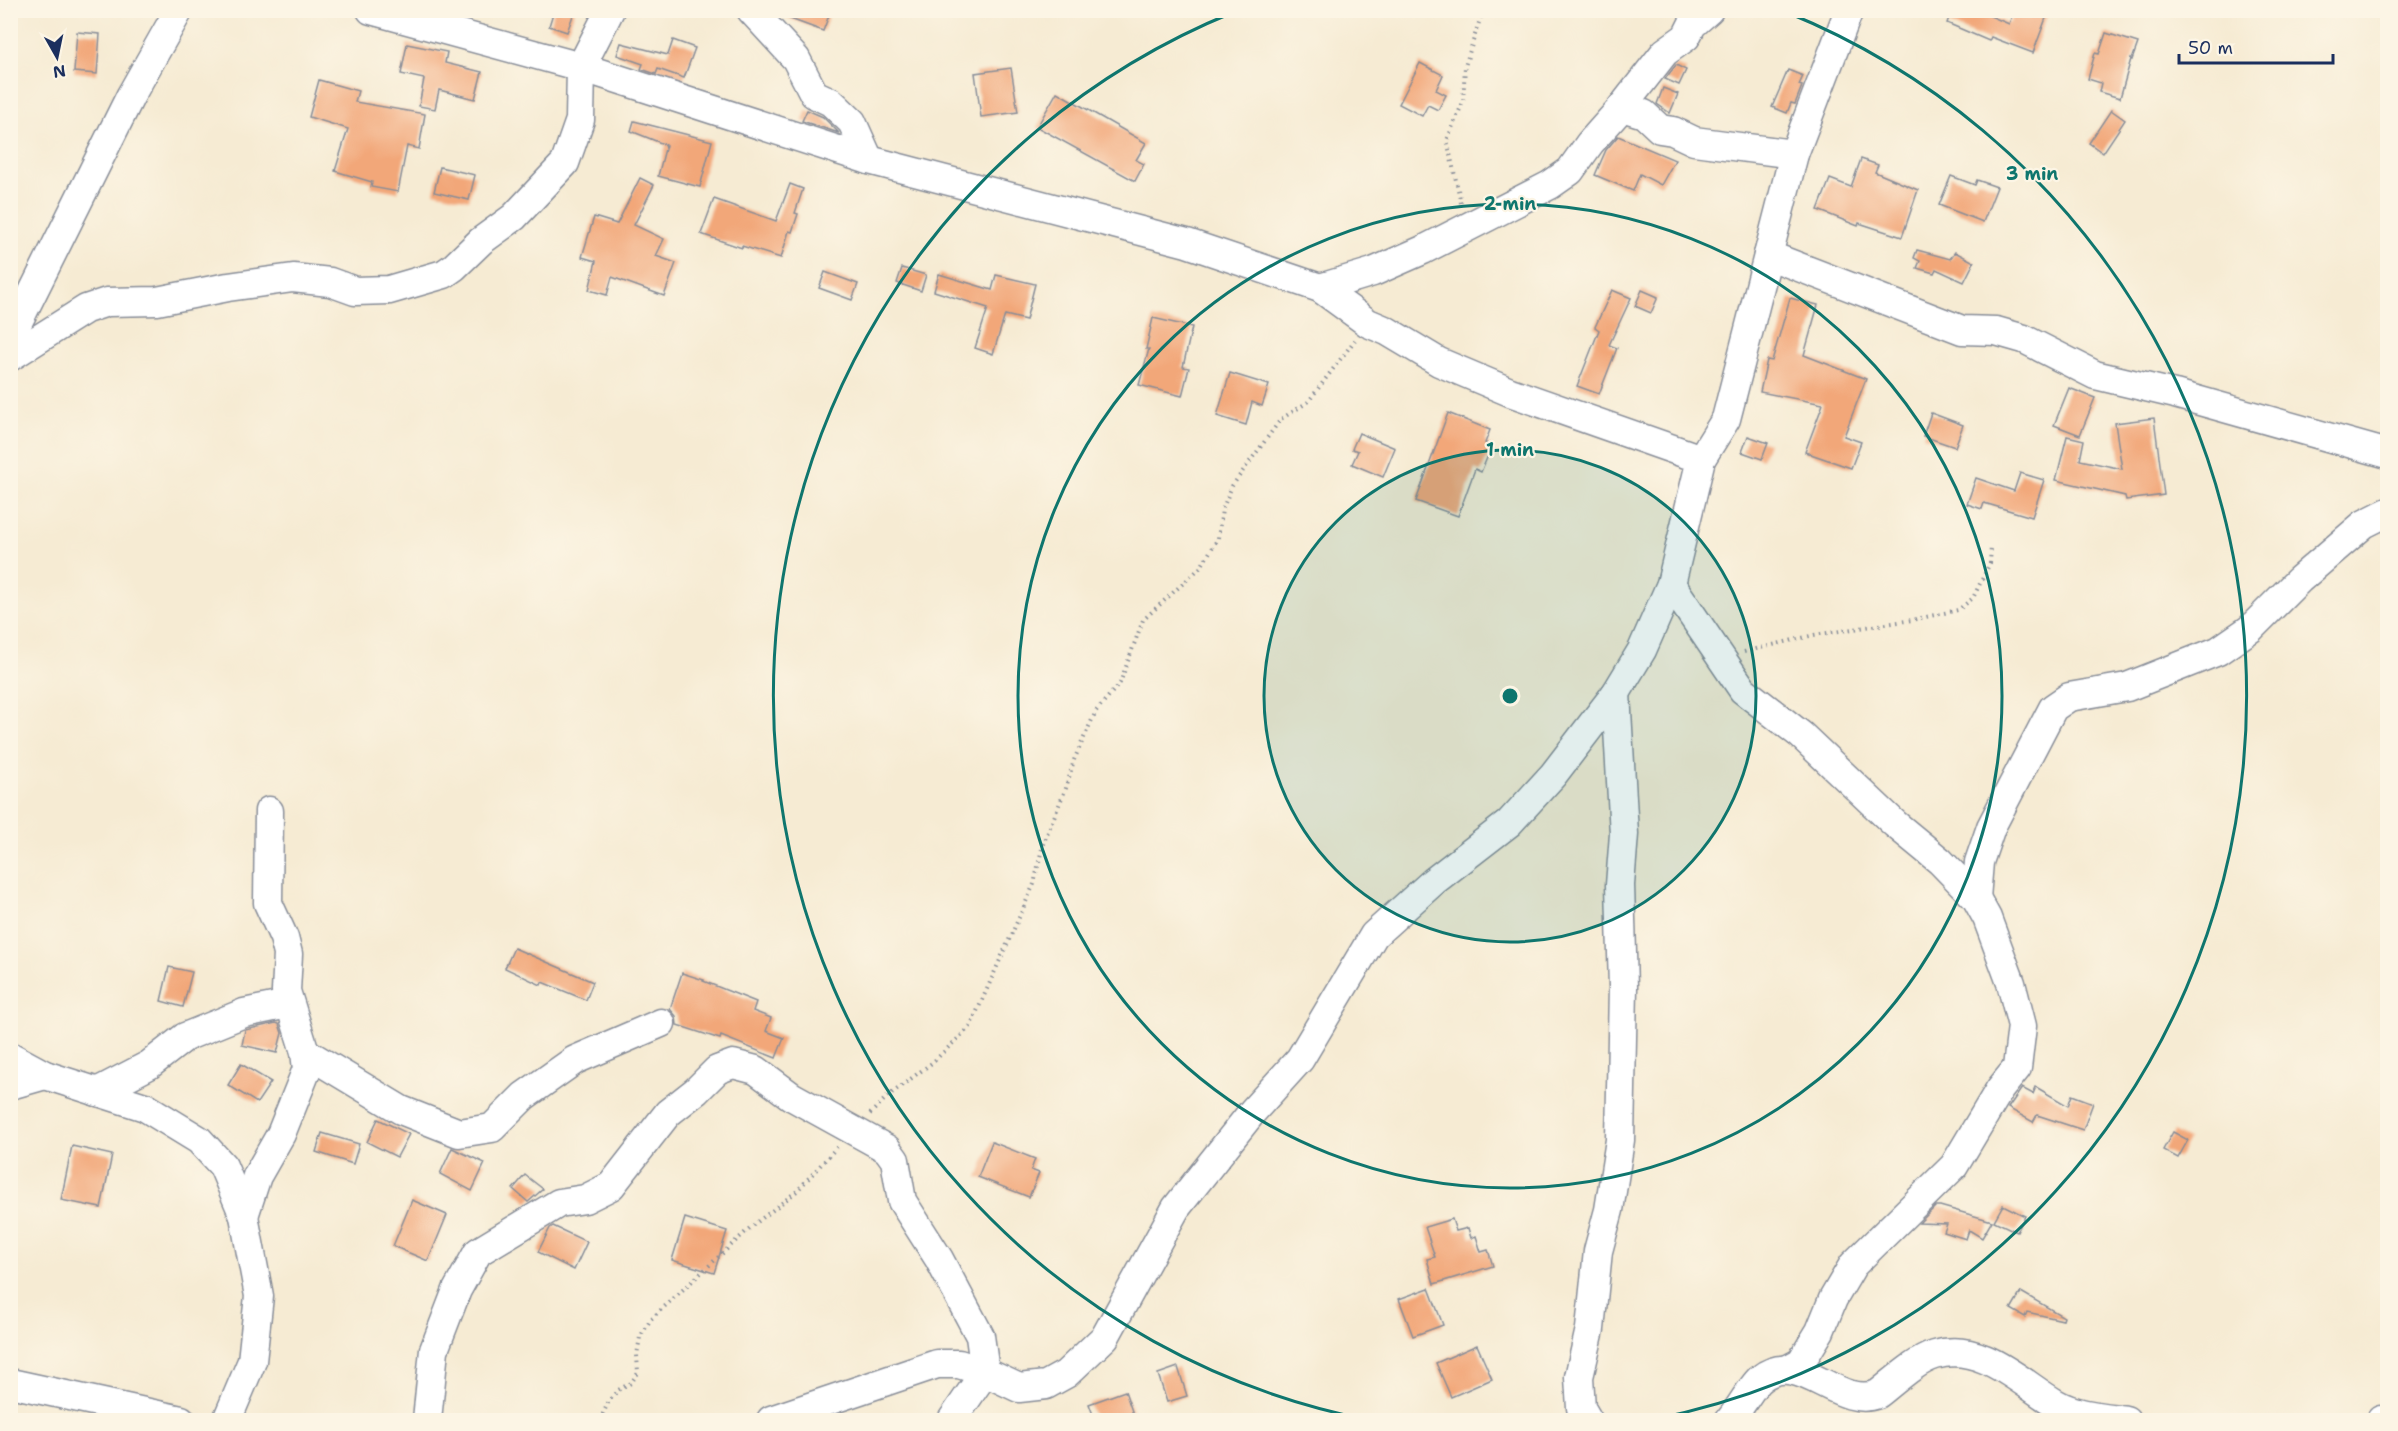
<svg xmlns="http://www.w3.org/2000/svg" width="2398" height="1431" viewBox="0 0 2398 1431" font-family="'Shantell Sans',sans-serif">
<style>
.building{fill:#f2a779}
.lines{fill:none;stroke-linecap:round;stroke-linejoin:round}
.minor-casing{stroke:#888d98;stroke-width:31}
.path{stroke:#888d98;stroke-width:4;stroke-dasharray:1.5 4.5;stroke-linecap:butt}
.minor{stroke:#fff;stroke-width:28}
.ring{fill:none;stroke:#0f766e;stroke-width:3}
.centre{fill:#0f766e;stroke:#fcf5e5;stroke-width:3}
.ring-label{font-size:18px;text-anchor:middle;font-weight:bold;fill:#0f766e;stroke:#fcf5e5;stroke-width:4.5;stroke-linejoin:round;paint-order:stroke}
</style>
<rect width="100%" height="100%" fill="#fcf5e5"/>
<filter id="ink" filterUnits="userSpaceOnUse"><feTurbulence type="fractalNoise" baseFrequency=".0167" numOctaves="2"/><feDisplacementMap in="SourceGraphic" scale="12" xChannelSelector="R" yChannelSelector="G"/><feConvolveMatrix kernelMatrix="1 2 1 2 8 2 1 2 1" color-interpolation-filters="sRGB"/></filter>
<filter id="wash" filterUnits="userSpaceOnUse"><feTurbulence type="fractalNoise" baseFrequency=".008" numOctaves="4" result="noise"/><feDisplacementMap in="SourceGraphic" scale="24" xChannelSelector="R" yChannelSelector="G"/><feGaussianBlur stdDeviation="1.35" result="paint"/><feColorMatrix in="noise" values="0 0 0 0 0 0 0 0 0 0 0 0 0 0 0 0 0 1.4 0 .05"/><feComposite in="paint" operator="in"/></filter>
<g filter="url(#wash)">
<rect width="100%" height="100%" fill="#f6ebd3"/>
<g id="blocks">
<g class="building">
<polygon points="554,10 575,10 567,32 549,26"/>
<polygon points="774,10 831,10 823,31 777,14"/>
<polygon points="1952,10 1976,10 2009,24 2014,10 2049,10 2033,53 1991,37 1989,41 1947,23"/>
<polygon points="77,32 100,34 97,74 74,72"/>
<polygon points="2106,33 2138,43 2132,60 2131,59 2120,98 2099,92 2101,83 2088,79 2095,53 2099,54"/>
<polygon points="673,40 695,48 684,78 658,69 656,74 641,69 643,64 617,55 621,43 668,55"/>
<polygon points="407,44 447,52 445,63 482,72 475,99 439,90 435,109 419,106 424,79 401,74"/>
<polygon points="1420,63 1443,75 1436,90 1446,95 1438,110 1428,105 1422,116 1399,104"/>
<polygon points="1676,65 1686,70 1679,85 1665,79"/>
<polygon points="1011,68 1018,112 981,117 975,73"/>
<polygon points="1788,70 1803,76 1799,85 1802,86 1795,104 1791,103 1787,113 1772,107"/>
<polygon points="319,80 358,91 355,102 425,114 419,149 407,146 398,192 371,187 372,182 335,171 348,129 309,117"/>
<polygon points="1663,88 1678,94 1670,113 1657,104"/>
<polygon points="1057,92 1146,143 1136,160 1144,164 1135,181 1037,127"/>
<polygon points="807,110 823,117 839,133 802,121"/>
<polygon points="2111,110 2125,120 2103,153 2089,143"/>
<polygon points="634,121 712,141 700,187 658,176 666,145 631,131"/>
<polygon points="1618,136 1675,160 1661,185 1640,174 1633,191 1595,175 1606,150"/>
<polygon points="1861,159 1878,165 1875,172 1918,190 1902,237 1859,223 1858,226 1818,210 1830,179 1851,187"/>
<polygon points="440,167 475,175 469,200 434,192"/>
<polygon points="1951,176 1975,185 1977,180 1997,187 1983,222 1939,205"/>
<polygon points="640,178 654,185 634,225 664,239 656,256 676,263 664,296 612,277 607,295 589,290 596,261 582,257 594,217 617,224"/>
<polygon points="790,184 803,189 795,213 798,214 792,232 789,231 781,258 742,246 742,248 701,234 714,199 776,221"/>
<polygon points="1917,250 1950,259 1955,252 1974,262 1964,282 1936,269 1934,273 1917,268 1920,261 1914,258"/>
<polygon points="902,268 926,275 921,291 897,283"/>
<polygon points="825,272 858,284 852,300 819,288"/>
<polygon points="939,274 992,290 996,275 1035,284 1026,320 1005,315 993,354 975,348 988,308 934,291"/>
<polygon points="1612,290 1631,298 1609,345 1617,348 1599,394 1577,386 1599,330 1595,327"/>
<polygon points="1642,290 1658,297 1651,313 1635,306"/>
<polygon points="1790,298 1818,305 1804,355 1866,379 1844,436 1861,442 1851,468 1805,452 1823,404 1760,392 1767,360 1772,361"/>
<polygon points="1153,318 1192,327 1183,367 1189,368 1182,396 1139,385 1149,349 1146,349"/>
<polygon points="1230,373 1269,385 1262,406 1252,402 1246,425 1217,416"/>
<polygon points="2069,388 2095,398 2080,435 2054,425"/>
<polygon points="1448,413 1490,430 1485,443 1492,446 1481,472 1475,469 1458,516 1416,501"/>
<polygon points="1931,413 1963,425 1955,447 1923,436"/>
<polygon points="2154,418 2164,495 2126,500 2125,496 2056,480 2067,436 2084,440 2080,460 2122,469 2115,423"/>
<polygon points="1359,433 1395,448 1383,477 1352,464 1358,451 1352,449"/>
<polygon points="1748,436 1768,443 1762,459 1742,452"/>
<polygon points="2020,473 2044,480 2032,517 1984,503 1982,509 1967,504 1976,478 2014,491"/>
<polygon points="514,948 593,982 586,1000 542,982 541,985 505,968"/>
<polygon points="169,967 192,972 183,1007 161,1001"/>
<polygon points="682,973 704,980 703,981 756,1002 753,1011 771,1018 766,1031 784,1038 776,1058 721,1036 720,1039 677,1025 676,1016 670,1009"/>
<polygon points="276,1023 279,1024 282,1033 277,1053 242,1045 245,1030"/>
<polygon points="241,1064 271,1082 257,1103 228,1085"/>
<polygon points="2036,1087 2068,1106 2072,1095 2093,1103 2083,1130 2037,1115 2033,1122 2008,1108 2022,1088 2033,1094"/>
<polygon points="378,1119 409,1134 397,1157 367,1142"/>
<polygon points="2173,1132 2188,1140 2178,1158 2163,1150"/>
<polygon points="322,1133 359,1144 353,1164 316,1152"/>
<polygon points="992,1142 1035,1159 1031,1170 1039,1173 1029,1197 978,1177"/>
<polygon points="72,1146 112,1155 101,1208 61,1200"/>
<polygon points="452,1148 485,1163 472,1191 440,1174"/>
<polygon points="525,1175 543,1189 528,1202 513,1189"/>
<polygon points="412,1200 447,1215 428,1261 393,1246"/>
<polygon points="2003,1205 2025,1216 2017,1232 1994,1221"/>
<polygon points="1936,1206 1940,1206 1992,1221 1982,1238 1969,1230 1966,1239 1944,1232 1947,1224 1919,1223"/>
<polygon points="685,1218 727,1231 714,1273 672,1260"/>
<polygon points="1452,1219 1456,1231 1468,1228 1471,1238 1476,1236 1481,1252 1488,1250 1493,1266 1434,1284 1427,1259 1435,1257 1425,1227"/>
<polygon points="553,1226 587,1242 574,1270 538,1252 550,1228"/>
<polygon points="1429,1288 1443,1325 1413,1336 1399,1299"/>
<polygon points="2021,1292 2064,1317 2063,1320 2027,1312 2025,1317 2011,1309"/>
<polygon points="1477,1345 1492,1379 1451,1397 1436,1363"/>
<polygon points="1178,1367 1187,1396 1167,1402 1158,1374"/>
<polygon points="1125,1391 1135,1420 1095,1420 1089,1404"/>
</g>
</g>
</g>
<g filter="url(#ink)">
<use href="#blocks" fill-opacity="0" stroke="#888d98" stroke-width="1.5"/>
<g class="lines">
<defs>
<g id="minor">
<polyline points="371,10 581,67 869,160 1187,243 1320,288 1368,323 1387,331 1439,362 1510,392 1701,459"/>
<polyline points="751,10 796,59 814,94 831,102 852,122 869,160"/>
<polyline points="1622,107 1644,114 1660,129 1673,131 1694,141 1794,154"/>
<polyline points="1768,255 1962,330 1996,331 2024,339 2095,375 2175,394 2388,454"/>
<polyline points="1320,288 1373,272 1423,250 1550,185 1570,171 1590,143 1622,107 1665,52 1686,37 1692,25 1709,10"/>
<polyline points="10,338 131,95 179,10"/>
<polyline points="10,357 86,309 107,302 157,301 228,287 293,278 330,282 355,291 389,290 444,274 454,267 481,241 514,217 565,163 580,120 581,67 610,10"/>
<polyline points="1671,584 1743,690 1801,735 1895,824 1940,861 1976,898 1987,918 2011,983 2022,1026 2017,1068 2000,1089 1954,1166 1853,1265 1833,1299 1820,1331 1801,1362 1790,1368"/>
<polyline points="1976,898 1979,862 1991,827 2053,708 2069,697 2127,687 2218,651 2250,629 2299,580 2364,524 2388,512"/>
<polyline points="305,1052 401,1110 459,1133 492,1128 524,1096 575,1060 661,1023"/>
<polyline points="10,1056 45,1075 145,1107 199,1140 223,1166 244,1216 259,1296 252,1361 227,1420"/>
<polyline points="10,1085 45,1075"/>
<polyline points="97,1092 149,1065 185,1037 244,1013 288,1004"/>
<polyline points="244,1216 257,1176 281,1134 307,1069 305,1052 286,991 288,954 284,938 268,903 269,811"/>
<polyline points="10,1383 181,1420"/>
<polyline points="427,1420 434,1350 457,1290 478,1252 559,1203 585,1199 611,1186 668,1113 696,1091 717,1070 733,1064 756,1070 791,1096 887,1149 895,1160 902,1201 939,1259 980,1336 985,1372 952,1420"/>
<polyline points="771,1420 937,1364 959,1364 985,1372 1019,1388 1046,1385 1066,1374 1105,1337 1176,1208 1253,1111 1300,1059 1374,935 1434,881 1509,823 1553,775 1616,693 1642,650 1671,584 1701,459 1726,419 1794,154 1849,10"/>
<polyline points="1588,1420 1581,1408 1579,1377 1590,1329 1598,1251 1609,1210 1620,1140 1623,987 1620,885 1624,834 1616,693"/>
<path d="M1730 1420C1737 1412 1754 1383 1760 1379 1799 1347 1837 1410 1878 1394 1895 1381 1915 1361 1935 1355 1980 1341 2020 1382 2055 1403 2075 1415 2104 1417 2126 1420"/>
<polyline points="2381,1420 2388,1420"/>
</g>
</defs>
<use href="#minor" class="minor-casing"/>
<g class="path">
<polyline points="1461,203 1447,140 1463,102 1465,66 1483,10"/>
<polyline points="1744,652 1814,635 1912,620 1958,610 1973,598 1990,563 1991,546"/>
<polyline points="870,1114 888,1096 933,1062 970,1027 1034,884 1043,844 1066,788 1074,760 1096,711 1120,683 1143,620 1201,567 1218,538 1222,510 1232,486 1281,419 1308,402 1355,340"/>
<polyline points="600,1420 609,1401 618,1390 631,1383 638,1373 637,1355 640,1337 651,1319 751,1227 797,1191 837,1147"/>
</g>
<use href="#minor" class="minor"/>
</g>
</g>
<circle cx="1510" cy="696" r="246" fill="#0f766e" fill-opacity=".12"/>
<g class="ring">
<circle cx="1510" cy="696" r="246"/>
<circle cx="1510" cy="696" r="492"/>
<path d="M1369 1420A738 738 0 0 1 1234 12M1786 12A738 738 0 0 1 1651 1420"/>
</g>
<circle cx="1510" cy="696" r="9" class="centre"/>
<g class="ring-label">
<text x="2032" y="180">3 min</text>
<text x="1510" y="210">2 min</text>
<text x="1510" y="456">1 min</text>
</g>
<rect width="2398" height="1431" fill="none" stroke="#fcf5e5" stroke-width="36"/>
<g transform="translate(57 57) rotate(171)" stroke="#fcf5e5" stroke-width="4.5" paint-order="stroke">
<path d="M0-4.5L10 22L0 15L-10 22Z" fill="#1b2f5e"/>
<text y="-9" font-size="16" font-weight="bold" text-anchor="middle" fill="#1b2f5e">N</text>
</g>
<path d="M2179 54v9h154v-9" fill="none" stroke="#1b2f5e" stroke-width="3"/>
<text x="2188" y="54" font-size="18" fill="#1b2f5e" stroke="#fcf5e5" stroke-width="4.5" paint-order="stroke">50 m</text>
</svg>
